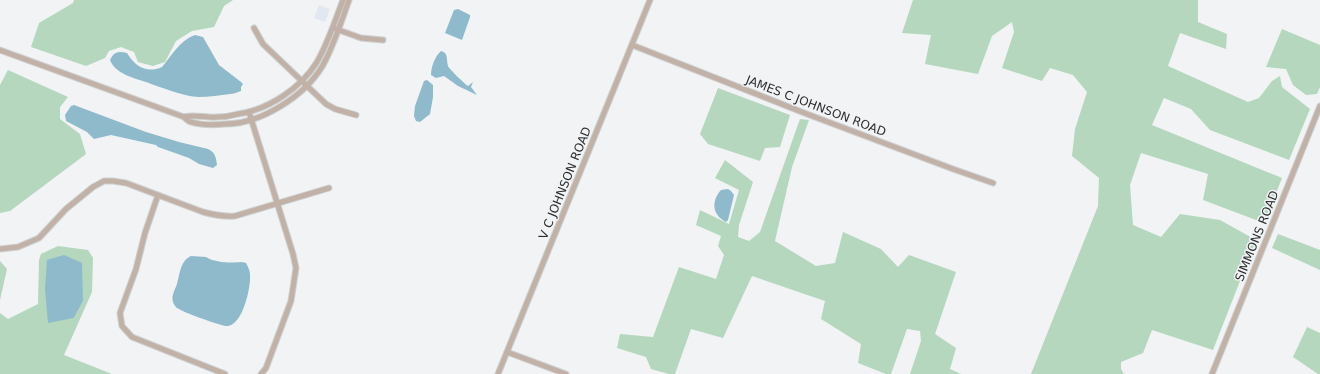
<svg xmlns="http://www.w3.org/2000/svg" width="1320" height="374" viewBox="0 0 1320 374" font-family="'DejaVu Sans',sans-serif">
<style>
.built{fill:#e1e8f1}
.green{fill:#b4d7be;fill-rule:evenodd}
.water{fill:#8ebacb}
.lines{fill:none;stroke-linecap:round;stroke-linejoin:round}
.street-casing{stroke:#ced0d1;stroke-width:7}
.street{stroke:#c1b1a6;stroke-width:5}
.labels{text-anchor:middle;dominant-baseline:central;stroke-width:3;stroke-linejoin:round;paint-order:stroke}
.street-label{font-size:12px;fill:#2d2e2f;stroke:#f1f3f5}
</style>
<rect width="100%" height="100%" fill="#f1f3f5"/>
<polygon class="built" points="319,5 330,9 325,22 314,18"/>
<g class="green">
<polygon points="74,0 233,0 224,6 214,27 192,31 176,41 165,62 153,66 138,62 134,52 121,47 109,51 105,58 86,66 31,47 39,23 73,3"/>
<polygon points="913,0 1198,0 1198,22 1227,34 1226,49 1180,33 1168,66 1248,102 1259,98 1272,81 1280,76 1282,87 1310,109 1289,160 1210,130 1191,109 1164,98 1152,125 1282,178 1264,223 1203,200 1208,174 1141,153 1130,185 1133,225 1161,237 1180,214 1220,220 1256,240 1213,350 1152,330 1143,353 1121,362 1121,369 1124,374 1031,374 1098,206 1099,178 1072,156 1075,129 1087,92 1073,75 1050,68 1042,81 1002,68 1014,32 1012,22 992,36 978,74 925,64 931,35 902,33"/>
<polygon points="1282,29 1320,45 1320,87 1317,94 1306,95 1293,85 1286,69 1266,67"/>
<polygon points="8,70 68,97 60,107 60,119 80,134 86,154 10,211 0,213 0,85"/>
<polygon points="718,88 790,115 780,147 765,148 760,161 708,144 700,134"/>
<polygon points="800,119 809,120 792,167 775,241 816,266 835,263 843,232 881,249 898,267 909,255 956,272 935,334 956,348 950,369 961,374 910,374 921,341 920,331 907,329 891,374 886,374 858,363 861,344 821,319 825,301 752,276 723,338 691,329 675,374 669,374 651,369 646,357 617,348 620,334 653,337 679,267 716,279 724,255 718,246 721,236 696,225 700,210 729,224 739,190 715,178 725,160 753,182 739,225 738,237 749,241 760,232"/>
<polygon points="1278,234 1320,250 1320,270 1272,248"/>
<path d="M58 246 88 250 93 258 92 292 64 355 112 374H0V313L8 319 38 304 39 260 41 254ZM83 301 74 318 48 322Z"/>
<polygon points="0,261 7,269 0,300"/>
<polygon points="1307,327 1320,333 1320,374 1318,374 1293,357"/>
</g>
<g class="water">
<polygon points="458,9 470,15 470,17 462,40 445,33 454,10"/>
<path d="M195 35 203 37 219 65 241 82 243 84 241 87V91C237 92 234 94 230 94 220 95 209 97 199 97 183 96 169 90 154 85 140 79 116 76 110 60 114 52 118 51 127 53 135 66 146 74 162 67 172 55 180 40 195 35Z"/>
<path d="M441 51C449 53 446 60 448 66 449 69 465 84 468 86L473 82 471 87 477 95 458 86 444 76 436 78 431 75C431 67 435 56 441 51Z"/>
<polygon points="427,80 433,85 433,97 430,114 420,122 416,121 414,116 415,106 424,81"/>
<path d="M74 105 146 132 179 142 208 149C215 152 216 157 217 165L213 168 199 164 189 158 158 147 156 145 111 135 94 139 87 132 66 121 65 115 71 106Z"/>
<path d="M728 189 731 191 734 195 728 220 726 222C712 215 711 201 721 190Z"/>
<polygon points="64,255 82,263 83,301 74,318 48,323 45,289 47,260"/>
<path d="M191 256 206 257C215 263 232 263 242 262L246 263C248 267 250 270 250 275 251 287 243 324 228 326 223 327 183 312 179 309 176 308 174 305 173 302 171 295 175 290 177 284 180 274 180 261 191 256Z"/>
</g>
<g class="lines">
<defs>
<g id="street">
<polyline points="254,28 263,44 326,104 335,109 356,115"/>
<polyline points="336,29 361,38 383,40"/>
<polyline points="632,45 807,114 953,169 993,183"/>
<path d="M0 50 184 117C186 119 189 122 191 122 201 125 215 125 225 124 261 124 305 96 323 65 334 45 341 22 349 0"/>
<polyline points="249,112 293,254 296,268 291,301 266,368 261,374"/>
<path d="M184 117C195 114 206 118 217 117 224 117 231 116 238 114 268 110 301 88 317 62 328 43 335 21 343 0"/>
<polyline points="158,195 145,233 136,269 120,313 122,326 132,337 225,374"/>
<path d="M0 249 18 247 39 238 66 209 93 187 104 181H113L126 183 203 212C214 215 223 217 235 216L329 188"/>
<polyline points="507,352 566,374"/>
<polyline points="498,374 650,0"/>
<polyline points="1212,374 1320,106"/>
</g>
</defs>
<use href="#street" class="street-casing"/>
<use href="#street" class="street"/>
</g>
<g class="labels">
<g class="street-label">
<text transform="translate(816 106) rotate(21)">JAMES C JOHNSON ROAD</text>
<text transform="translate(565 183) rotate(-68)">V C JOHNSON ROAD</text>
<text transform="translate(1257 236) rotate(-68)">SIMMONS ROAD</text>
</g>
</g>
</svg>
